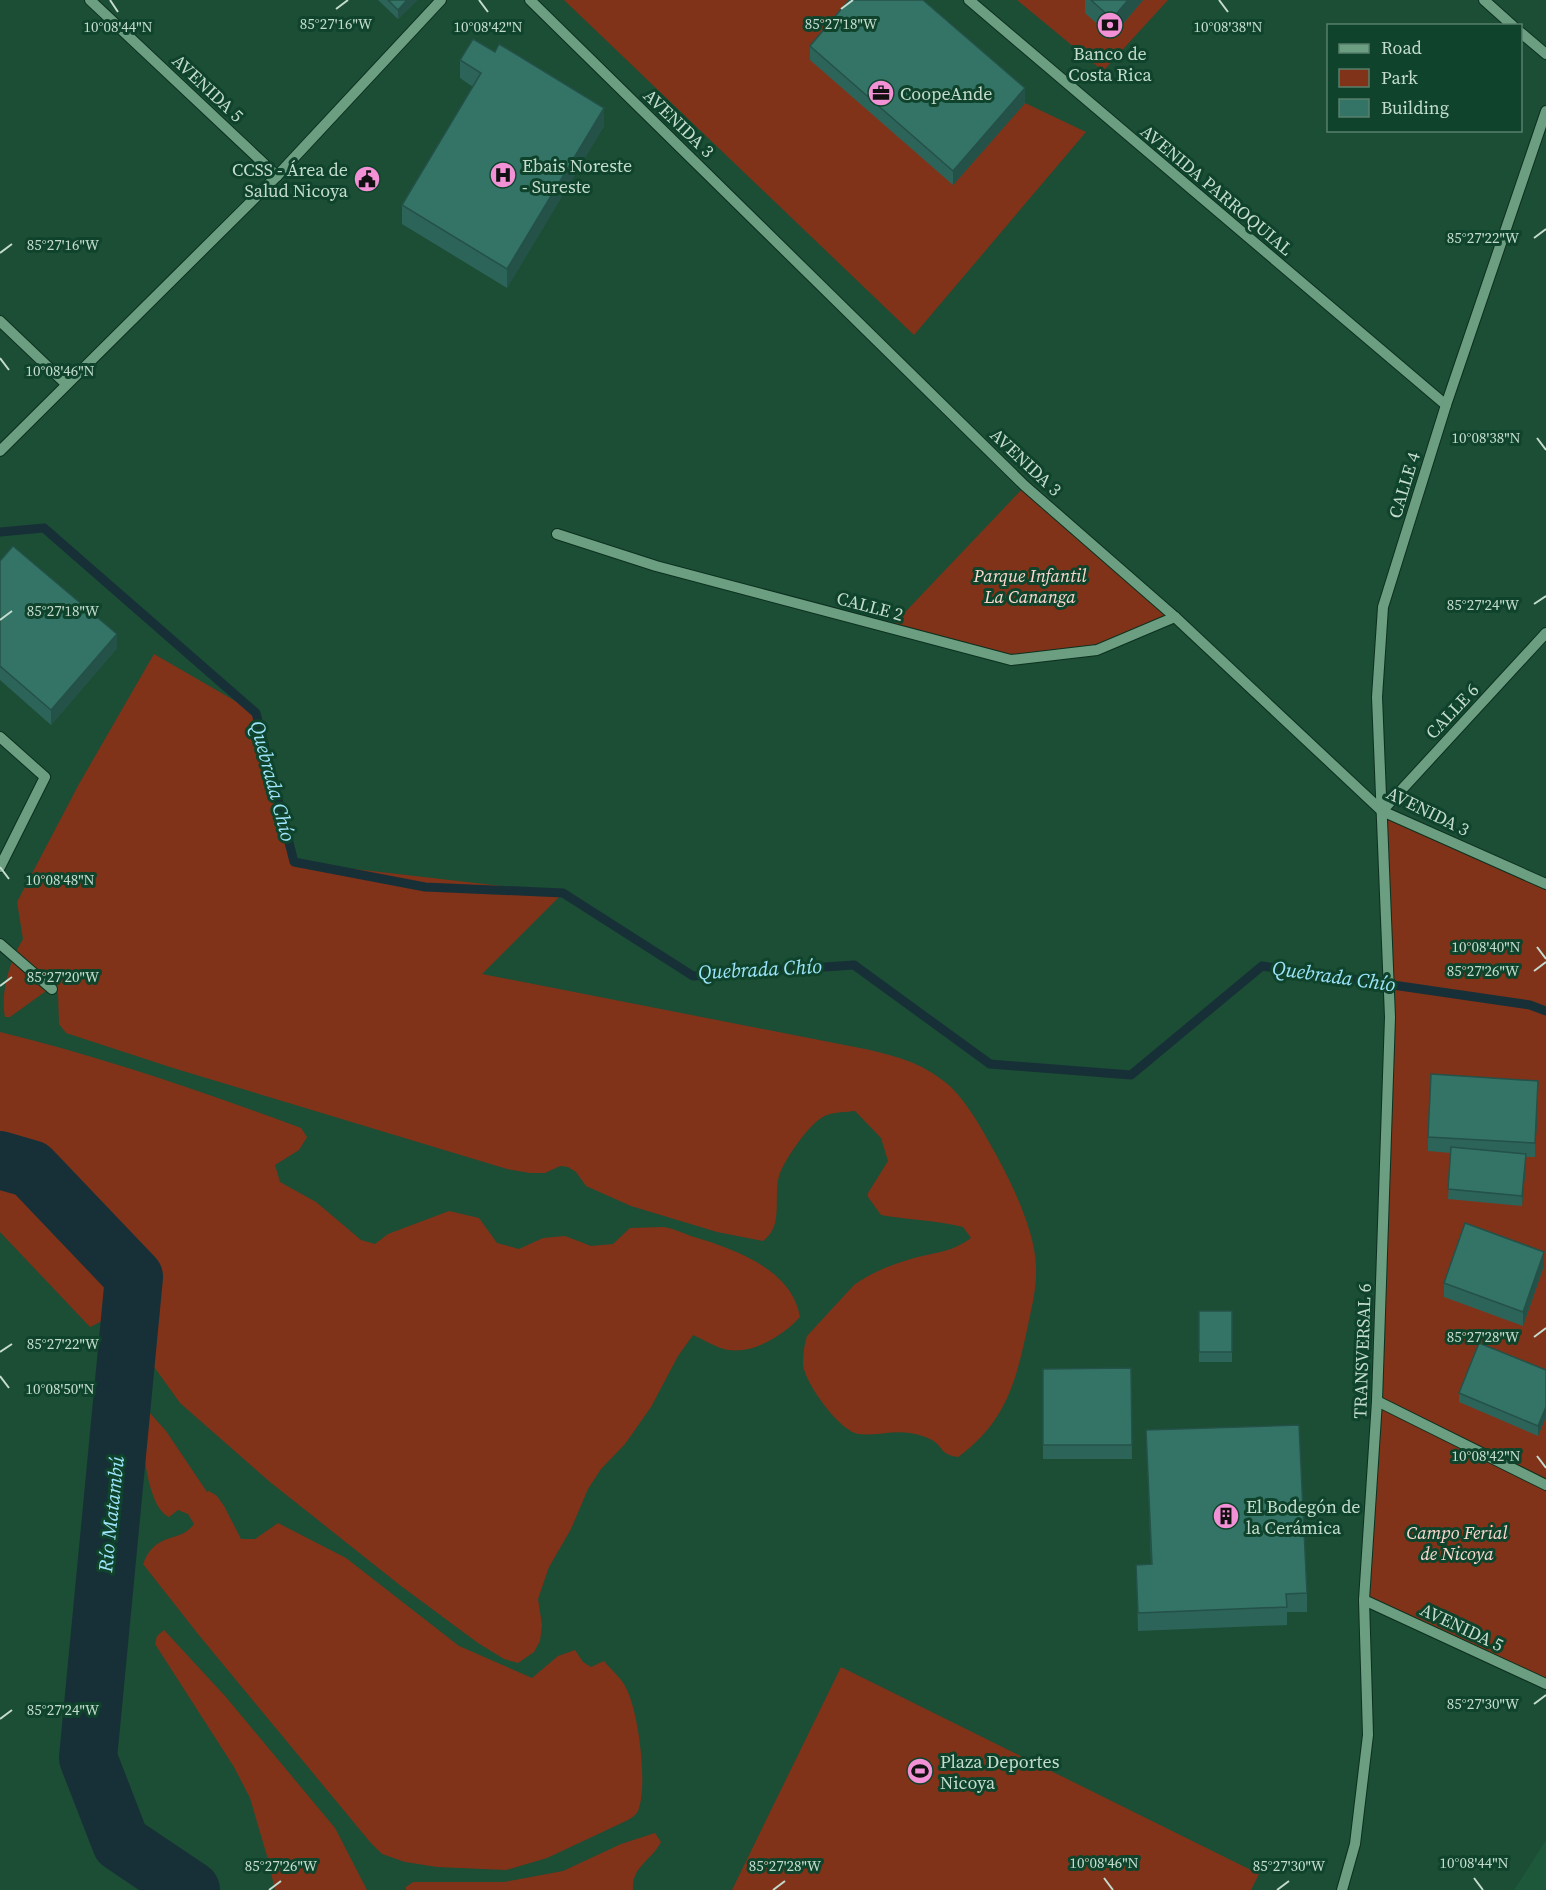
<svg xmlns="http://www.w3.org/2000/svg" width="1546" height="1890" viewBox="0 0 1546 1890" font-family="'Source Serif 4',serif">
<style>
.built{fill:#1d583b}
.green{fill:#803319}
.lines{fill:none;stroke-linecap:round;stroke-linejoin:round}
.stream{stroke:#173037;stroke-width:9}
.river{stroke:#173037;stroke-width:58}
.minor-casing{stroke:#0b311f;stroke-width:12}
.minor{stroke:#6c9e81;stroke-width:10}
.wall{fill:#2d6459}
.shaded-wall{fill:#245148}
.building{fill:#347467;stroke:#245148;stroke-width:1.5}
.ticks{fill:none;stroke:#c3dccd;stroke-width:2}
.labels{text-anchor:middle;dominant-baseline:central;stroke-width:6;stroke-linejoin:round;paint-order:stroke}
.poi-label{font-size:18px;fill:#c3dccd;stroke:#0f432b;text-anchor:start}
.street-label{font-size:18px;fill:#c3dccd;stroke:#0f432b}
.park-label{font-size:18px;font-style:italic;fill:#fad9cf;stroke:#0f432b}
.water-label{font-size:20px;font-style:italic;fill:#9ce5fb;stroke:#0f432b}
.ticks-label{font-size:15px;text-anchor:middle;fill:#c3dccd;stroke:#0f432b;stroke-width:6;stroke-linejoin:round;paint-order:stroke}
</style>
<rect width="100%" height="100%" fill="#1c4d35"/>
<polygon class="built" points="1546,1840 1546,1890 1514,1890"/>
<g class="green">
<polygon points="564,0 861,0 953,185 1025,103 1086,132 914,335"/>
<polygon points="1017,0 1168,0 1103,71"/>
<polygon points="1025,486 1175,617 1097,650 1011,660 890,628"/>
<path d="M154 654 256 713 294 862 563 893 482 974 870 1050C901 1058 919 1062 945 1082 962 1095 980 1125 990 1144 1009 1177 1035 1229 1036 1266 1037 1286 1032 1306 1028 1325 1016 1381 1007 1421 958 1457 939 1454 945 1448 932 1440 927 1437 916 1434 910 1433 893 1430 875 1436 859 1434 840 1432 804 1382 803 1364 803 1354 804 1345 807 1336L854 1285C872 1272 893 1264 914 1258 937 1252 952 1252 971 1238L963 1227C936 1220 909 1220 881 1215L868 1197V1193L888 1161 881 1138 855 1111C846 1112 835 1112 827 1115 811 1120 784 1160 779 1176 773 1199 784 1226 763 1241L717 1232 631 1206 586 1186 576 1172 568 1167 560 1166 545 1173H530L507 1169 173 1068 66 1033 59 1024 58 993 46 991 10 1017H5C0 992 10 960 23 939L17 902 79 784Z"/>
<polygon points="1382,811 1546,884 1546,1684 1364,1600 1386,1145"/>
<path d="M0 1032C102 1057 202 1091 301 1128L307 1137 299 1150 275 1165 280 1182 316 1202 361 1240 375 1244 388 1234 449 1211 479 1218 497 1243 519 1249 543 1238 565 1236 591 1246 613 1244 630 1228C641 1228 652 1227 663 1227 673 1228 684 1234 694 1237 734 1249 792 1269 800 1317 783 1336 750 1356 724 1349 713 1346 703 1339 693 1335L678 1356 651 1407 625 1444 601 1469 588 1489 571 1529 549 1567 538 1599 542 1625 540 1641 534 1652 518 1663 504 1659 478 1643 401 1586 270 1482 180 1403 137 1343 108 1318 90 1327 0 1232Z"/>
<path d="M149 1412 166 1431 207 1492 209 1491 217 1496 224 1506 241 1539H255L278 1523 346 1558 459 1646 532 1678 558 1656 575 1650 583 1662 591 1667 604 1661C612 1671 622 1678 627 1690 639 1715 648 1786 638 1811 636 1815 632 1817 628 1820L547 1858 506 1870 437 1867 405 1862 382 1854 370 1842 198 1634 143 1564C156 1530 180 1544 194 1524L188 1514 178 1510 169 1517C146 1506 142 1440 142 1417Z"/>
<polygon points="164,1630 225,1696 335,1828 367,1890 275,1890 267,1856 250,1798 234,1767 155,1644 157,1636"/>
<polygon points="841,1667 1259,1874 1251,1890 732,1890"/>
<path d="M655 1833 661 1842C652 1860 631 1867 633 1890H406V1887L413 1882H504L563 1871 621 1844Z"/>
</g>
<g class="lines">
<polyline class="stream" points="0,532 44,528 256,713 294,862 425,887 563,893 693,976 854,965 990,1064 1131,1075 1262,966 1530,1005 1546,1011"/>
<polyline class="river" points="0,1160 31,1169 134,1277 88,1758 121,1843 191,1890"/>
<defs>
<g id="minor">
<polyline points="90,0 277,176"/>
<polyline points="530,0 1025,486 1175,617 1382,811 1546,884"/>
<polyline points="969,0 1446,405"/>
<polyline points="1484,0 1513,26"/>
<polyline points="1520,32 1546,54"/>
<polyline points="0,321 66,384"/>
<polyline points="0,451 277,176 441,0"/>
<polyline points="557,534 656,566 1011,660 1097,650 1175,617"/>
<polyline points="0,737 45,777 0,867"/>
<polyline points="1382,811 1546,633"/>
<polyline points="0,944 52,989"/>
<polyline points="1377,1401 1546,1485"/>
<polyline points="1364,1600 1546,1684"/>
<polyline points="1342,1890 1355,1844 1368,1735 1364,1600 1377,1401 1390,1017 1377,697 1383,607 1446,405 1546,111"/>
</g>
</defs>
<use href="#minor" class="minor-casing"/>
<use href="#minor" class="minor"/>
</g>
<g class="wall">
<polygon points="378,0 417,0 398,19"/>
<polygon points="1085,0 1143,0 1112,37 1085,13"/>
<polygon points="810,46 1025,103 953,185 810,60"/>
<polygon points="460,60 604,126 507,288 402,224 402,205 473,87 460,78"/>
<polygon points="0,561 117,648 51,725 0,680"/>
<polygon points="1538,1095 1535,1157 1526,1157 1522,1206 1448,1199 1451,1153 1428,1151 1428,1137"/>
<polygon points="1544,1266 1523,1326 1444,1297 1444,1283"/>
<rect x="1199" y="1311" width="33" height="51"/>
<polygon points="1131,1368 1132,1459 1043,1459 1043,1369"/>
<polygon points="1546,1370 1546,1417 1538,1436 1459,1402 1459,1393"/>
<polygon points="1146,1430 1307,1593 1307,1612 1287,1612 1287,1625 1138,1631 1136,1565 1151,1565"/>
</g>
<g class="shaded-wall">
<polygon points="407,0 417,0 398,19 398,10"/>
<polygon points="1128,0 1143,0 1112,37 1112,19"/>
<polygon points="1025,88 1025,103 953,185 953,171"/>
<polygon points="604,108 604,126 507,288 507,269"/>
<polygon points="117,634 117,648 51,725 51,710"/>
<polygon points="1538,1081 1538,1095 1535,1157 1535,1143"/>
<polygon points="1526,1154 1526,1164 1522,1206 1522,1196"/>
<polygon points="1544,1252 1544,1266 1523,1326 1523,1312"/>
<polygon points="1546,1407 1546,1417 1538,1436 1538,1426"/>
</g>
<g class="building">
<polygon points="388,0 407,0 398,10"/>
<polygon points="849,0 923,0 1025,88 953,171 810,46"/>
<polygon points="1091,0 1128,0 1112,19"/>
<polygon points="473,39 495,52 499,44 604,108 507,269 402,205 481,73 460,60"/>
<polygon points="13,546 117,634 51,710 0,666 0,561"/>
<polygon points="1431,1074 1538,1081 1535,1143 1428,1137"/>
<polygon points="1451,1147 1526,1154 1522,1196 1448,1189"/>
<polygon points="1465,1223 1544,1252 1523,1312 1444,1283"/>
<rect x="1199" y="1311" width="33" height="41"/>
<polygon points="1479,1343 1546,1370 1546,1407 1538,1426 1459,1393"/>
<polygon points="1131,1368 1132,1445 1043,1445 1043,1369"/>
<polygon points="1299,1425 1307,1593 1286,1594 1287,1607 1138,1613 1136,1565 1152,1564 1146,1430"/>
</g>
<path class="ticks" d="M110 0 118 12M479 0 488 12M1219 0 1228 12M336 9 348 0M841 9 853 0M1534 238 1546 229M0 253 12 244M0 358 9 370M1537 438 1546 450M1534 604 1546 596M0 620 12 611M0 867 9 879M1537 947 1546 959M1534 971 1546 962M0 986 12 977M1534 1337 1546 1328M0 1352 12 1344M0 1376 9 1388M1537 1456 1546 1468M1534 1704 1546 1695M0 1719 12 1710M1104 1878 1113 1890M1474 1878 1483 1890M269 1890 281 1881M773 1890 785 1881M1277 1890 1289 1881"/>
<defs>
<symbol id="bank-disc" viewBox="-11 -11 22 22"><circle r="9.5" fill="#f391d6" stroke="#0f432b"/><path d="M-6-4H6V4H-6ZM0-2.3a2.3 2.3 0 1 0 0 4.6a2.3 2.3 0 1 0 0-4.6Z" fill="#111"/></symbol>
<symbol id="office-disc" viewBox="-11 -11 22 22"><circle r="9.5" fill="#f391d6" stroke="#0f432b"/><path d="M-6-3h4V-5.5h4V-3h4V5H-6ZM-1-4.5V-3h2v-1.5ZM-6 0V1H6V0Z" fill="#111"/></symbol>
<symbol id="hospital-disc" viewBox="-11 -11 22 22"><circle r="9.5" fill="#f391d6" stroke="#0f432b"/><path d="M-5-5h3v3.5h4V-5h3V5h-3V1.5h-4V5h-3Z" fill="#111"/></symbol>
<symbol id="civic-disc" viewBox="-11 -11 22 22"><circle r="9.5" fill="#f391d6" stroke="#0f432b"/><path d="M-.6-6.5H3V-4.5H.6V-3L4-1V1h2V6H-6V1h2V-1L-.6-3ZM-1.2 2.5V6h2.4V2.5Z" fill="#111"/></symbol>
<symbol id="building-disc" viewBox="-11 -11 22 22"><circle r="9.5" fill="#f391d6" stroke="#0f432b"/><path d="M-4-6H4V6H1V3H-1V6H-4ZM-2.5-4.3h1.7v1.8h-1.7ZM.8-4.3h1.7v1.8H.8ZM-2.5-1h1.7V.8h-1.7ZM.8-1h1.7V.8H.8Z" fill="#111"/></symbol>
<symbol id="stadium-disc" viewBox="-11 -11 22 22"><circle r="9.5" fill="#f391d6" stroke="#0f432b"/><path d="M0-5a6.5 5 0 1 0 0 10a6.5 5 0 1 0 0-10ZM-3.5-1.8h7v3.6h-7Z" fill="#111"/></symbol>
</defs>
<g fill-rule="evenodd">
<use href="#bank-disc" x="1095" y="10" width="30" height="30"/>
<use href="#office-disc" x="866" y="78" width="30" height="30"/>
<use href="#hospital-disc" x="488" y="160" width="30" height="30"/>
<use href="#civic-disc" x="352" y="164" width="30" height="30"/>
<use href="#building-disc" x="1211" y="1501" width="30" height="30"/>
<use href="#stadium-disc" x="905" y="1756" width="30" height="30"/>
</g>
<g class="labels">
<g class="poi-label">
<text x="1110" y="53" text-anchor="middle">Banco de<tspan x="1110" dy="21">Costa Rica</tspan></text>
<text x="900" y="93">CoopeAnde</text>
<text x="522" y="165">Ebais Noreste<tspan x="522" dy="21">- Sureste</tspan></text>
<text x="348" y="169" text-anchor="end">CCSS - Área de<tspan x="348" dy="21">Salud Nicoya</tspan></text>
<text x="1246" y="1506">El Bodegón de<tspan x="1246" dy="21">la Cerámica</tspan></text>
<text x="940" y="1761">Plaza Deportes<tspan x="940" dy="21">Nicoya</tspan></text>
</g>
<g class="street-label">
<text transform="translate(208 88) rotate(43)">AVENIDA 5</text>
<text transform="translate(679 123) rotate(44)">AVENIDA 3</text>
<text transform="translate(1217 190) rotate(40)">AVENIDA PARROQUIAL</text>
<text transform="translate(1026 462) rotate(43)">AVENIDA 3</text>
<text transform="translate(1404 485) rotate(-73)">CALLE 4</text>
<text transform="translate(870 606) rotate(15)">CALLE 2</text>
<text transform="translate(1452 711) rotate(-47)">CALLE 6</text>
<text transform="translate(1428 811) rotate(26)">AVENIDA 3</text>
<text transform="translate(1362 1351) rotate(-88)">TRANSVERSAL 6</text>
<text transform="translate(1462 1627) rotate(25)">AVENIDA 5</text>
</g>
<g class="park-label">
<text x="1030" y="575">Parque Infantil<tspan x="1030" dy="21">La Cananga</tspan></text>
<text x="1457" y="1532">Campo Ferial<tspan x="1457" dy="21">de Nicoya</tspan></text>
</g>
<g class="water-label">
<text transform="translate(273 781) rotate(75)">Quebrada Chío</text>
<text transform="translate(760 969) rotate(-3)">Quebrada Chío</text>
<text transform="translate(1334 976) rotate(8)">Quebrada Chío</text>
<text transform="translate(111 1514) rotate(-84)">Río Matambú</text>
</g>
</g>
<g class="ticks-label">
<text x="336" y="29">85°27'16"W</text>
<text x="841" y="29">85°27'18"W</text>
<text x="118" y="32">10°08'44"N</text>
<text x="488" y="32">10°08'42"N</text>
<text x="1228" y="32">10°08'38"N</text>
<text x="1483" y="243">85°27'22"W</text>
<text x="63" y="250">85°27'16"W</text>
<text x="60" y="376">10°08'46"N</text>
<text x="1486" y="443">10°08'38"N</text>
<text x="1483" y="610">85°27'24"W</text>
<text x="63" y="616">85°27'18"W</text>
<text x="60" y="885">10°08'48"N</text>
<text x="1486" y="952">10°08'40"N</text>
<text x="1483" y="976">85°27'26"W</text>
<text x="63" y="982">85°27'20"W</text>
<text x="1483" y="1342">85°27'28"W</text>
<text x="63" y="1349">85°27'22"W</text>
<text x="60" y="1394">10°08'50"N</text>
<text x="1486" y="1461">10°08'42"N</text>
<text x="1483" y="1709">85°27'30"W</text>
<text x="63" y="1715">85°27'24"W</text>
<text x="1104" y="1868">10°08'46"N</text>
<text x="1474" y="1868">10°08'44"N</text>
<text x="281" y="1871">85°27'26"W</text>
<text x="785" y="1871">85°27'28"W</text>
<text x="1289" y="1871">85°27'30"W</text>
</g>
<rect x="1327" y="24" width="195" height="108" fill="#0f432b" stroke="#57806c" stroke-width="1.5"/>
<rect x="1339" y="44" width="30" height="9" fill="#6c9e81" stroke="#57806c" stroke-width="1.5"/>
<text x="1381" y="54" font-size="18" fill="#c3dccd">Road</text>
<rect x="1339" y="69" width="30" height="18" fill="#803319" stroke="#57806c" stroke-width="1.5"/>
<text x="1381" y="84" font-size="18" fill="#c3dccd">Park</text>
<rect x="1339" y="99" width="30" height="18" fill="#347467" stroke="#57806c" stroke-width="1.5"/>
<text x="1381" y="114" font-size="18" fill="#c3dccd">Building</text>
</svg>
